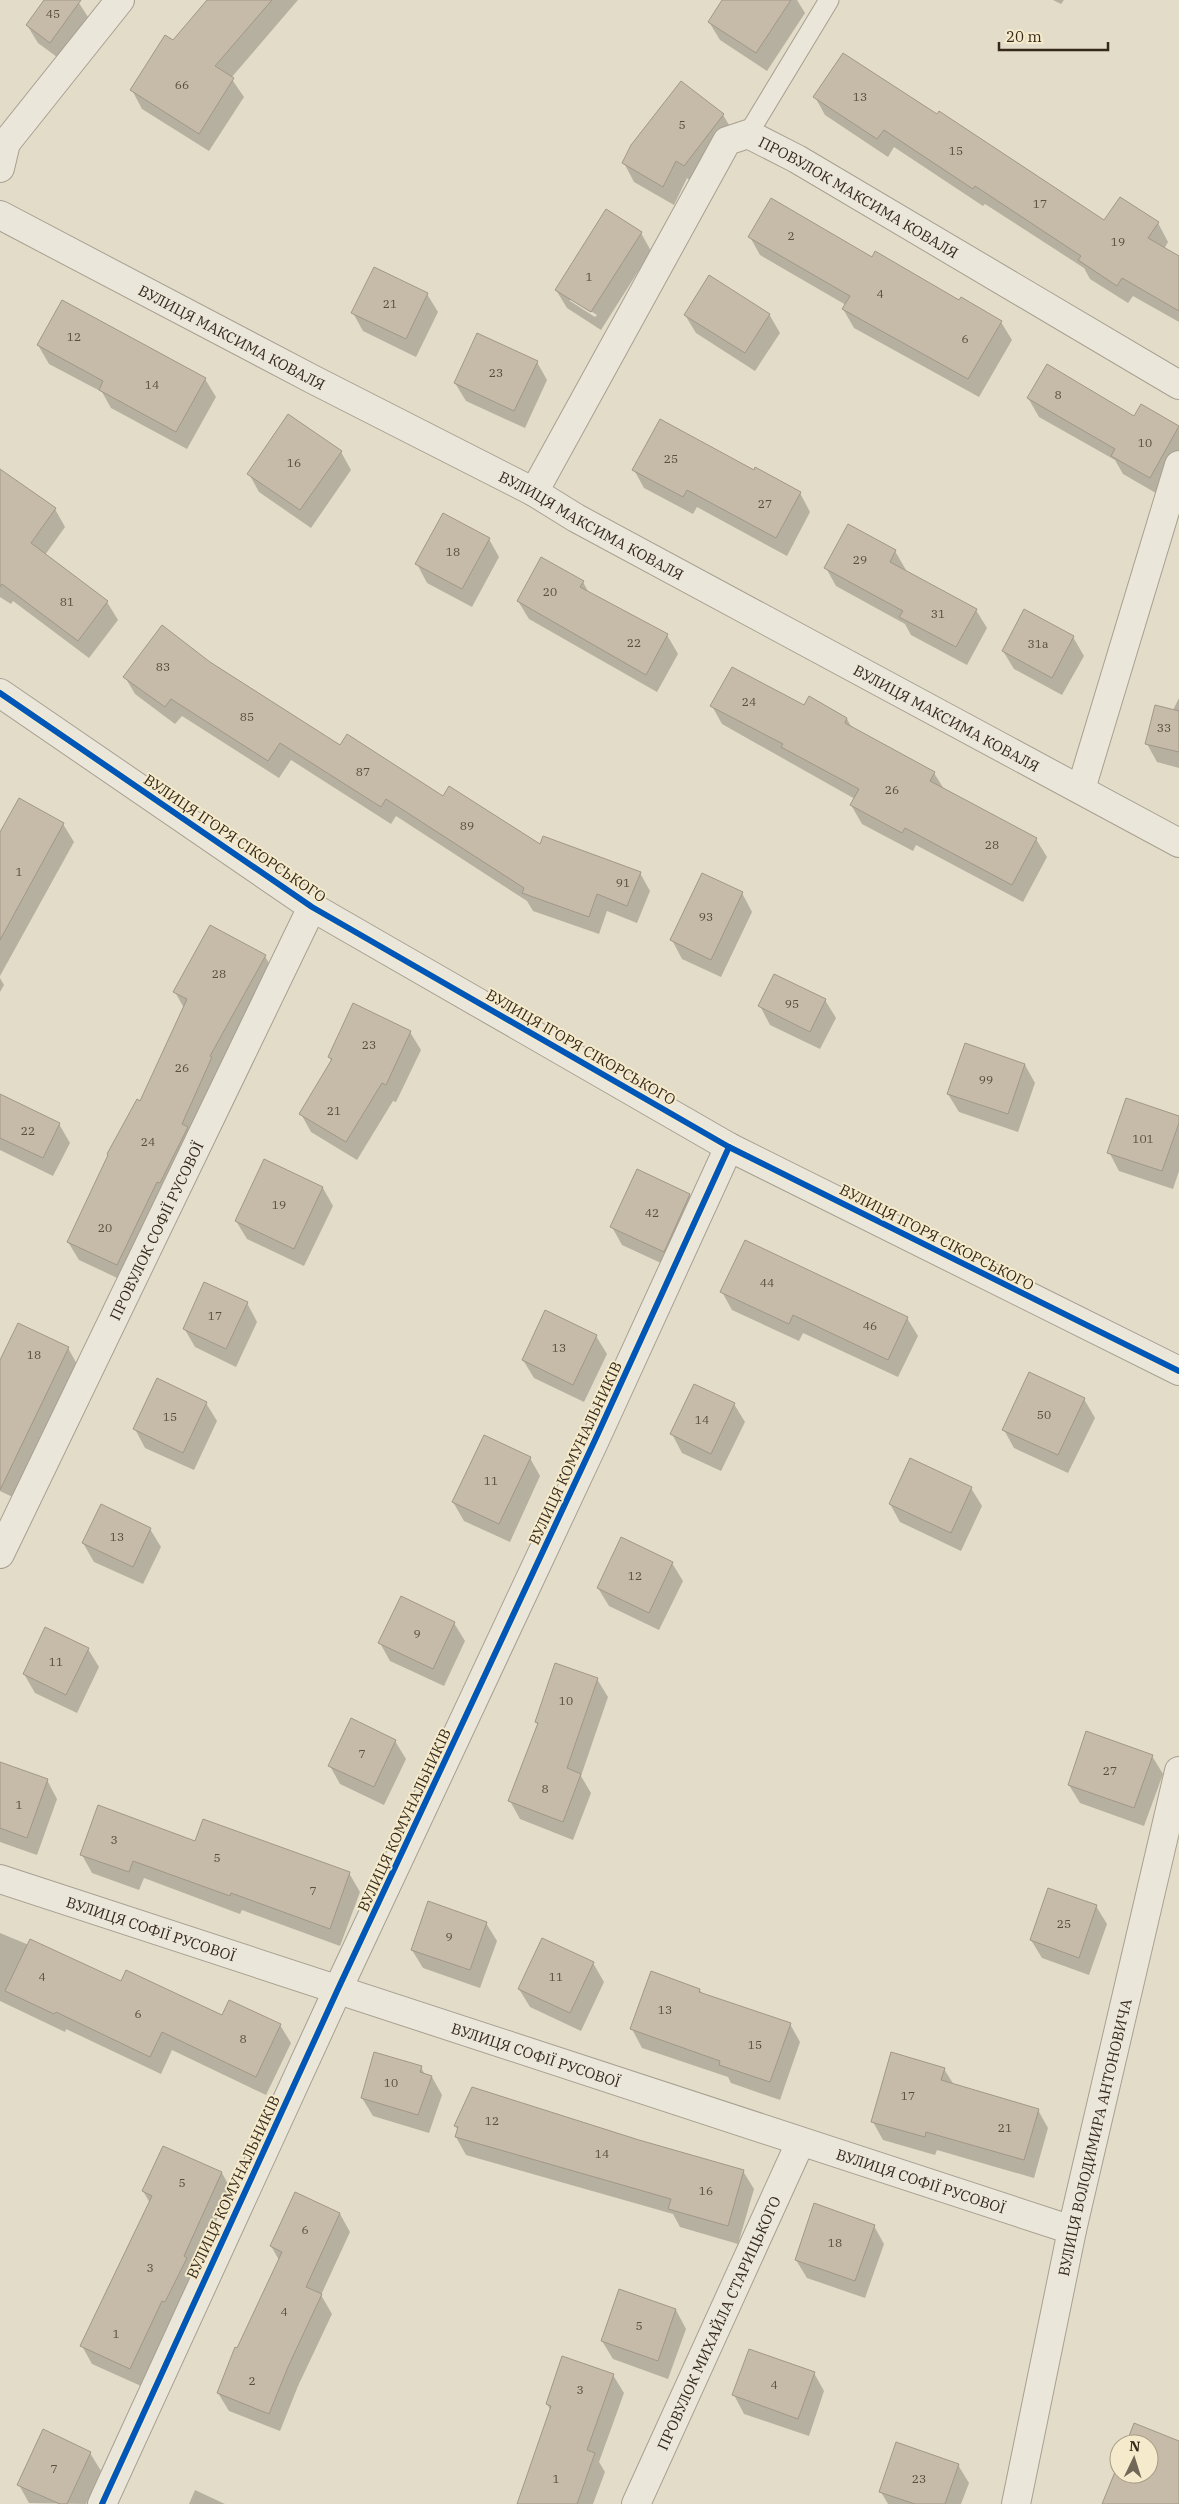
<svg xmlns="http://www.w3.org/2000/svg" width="1179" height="2504" viewBox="0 0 1179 2504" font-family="'IBM Plex Serif',serif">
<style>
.shadow{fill:#0003;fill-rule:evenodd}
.building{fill:#c6baa9;stroke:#a29788}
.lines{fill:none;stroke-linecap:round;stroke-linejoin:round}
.service-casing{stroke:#a7a092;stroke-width:21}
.minor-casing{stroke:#a7a092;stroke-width:30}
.service{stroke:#ebe6da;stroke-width:19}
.minor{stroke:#ebe6da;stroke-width:28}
.cycleway-casing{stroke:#f5ebcc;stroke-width:9}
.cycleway{stroke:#0057b8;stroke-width:6}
.labels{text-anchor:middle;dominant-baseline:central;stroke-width:4;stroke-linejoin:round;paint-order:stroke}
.number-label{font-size:12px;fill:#594d3e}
.street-label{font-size:15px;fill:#35291b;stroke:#f5ebcc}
</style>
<rect width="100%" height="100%" fill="#e3dcc8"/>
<g class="shadow">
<polygon points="46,0 77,0 90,20 61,60 38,43 27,25"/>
<polygon points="209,0 298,0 231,78 244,97 209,151 142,109 132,90"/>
<polygon points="724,0 797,0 805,13 767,71 720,40 709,22"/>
<polygon points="1053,0 1064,0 1061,4"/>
<polygon points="681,83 723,115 734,133 695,184 687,178 674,205 634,182 624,163"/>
<polygon points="815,97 1105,222 1158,223 1168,242 1164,249 1179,257 1179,322 1133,296 1128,303 1090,279 1084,268 985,204 983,206 894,147 888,157 825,115"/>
<path d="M641 233 651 251 601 330 567 308 556 290ZM570 298 597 315 595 317 570 301Z"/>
<polygon points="750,237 873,258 1001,322 1012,340 979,397 854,328 843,309 846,305 760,255"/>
<polygon points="427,294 438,312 416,357 363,331 353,313"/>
<polygon points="769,314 780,333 755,371 696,333 685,315"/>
<polygon points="38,345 205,379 216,397 187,449 111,408 102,392 49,364"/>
<polygon points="537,362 547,380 525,428 466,401 455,383"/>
<polygon points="1028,398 1134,417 1141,406 1179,427 1179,465 1161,496 1123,474 1115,460 1039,417"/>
<polygon points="341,452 351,470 311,528 259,492 249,474"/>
<polygon points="634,470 754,472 800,493 810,512 787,556 697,507 693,514 644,488"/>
<polygon points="0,492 55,509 65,527 45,555 107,602 118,620 89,658 13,601 11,604 0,597"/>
<polygon points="849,526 895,551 906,570 905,572 976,610 987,628 967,665 911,635 905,624 836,586 826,568"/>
<polygon points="489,539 499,557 472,607 427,583 417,564"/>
<polygon points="583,582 589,593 667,635 678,654 657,692 529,619 518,601"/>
<polygon points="1025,611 1073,637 1084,656 1062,695 1014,669 1003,651"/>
<polygon points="209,663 340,746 540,846 640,873 650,891 637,923 607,911 599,934 533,911 527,901 396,816 391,824 291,760 279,778 182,716 175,724 135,694 125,677"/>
<polygon points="1179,698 1179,768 1157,762 1147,744 1173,710"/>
<polygon points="712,706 804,707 847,719 852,728 934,773 944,789 1036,839 1047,857 1023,902 916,845 913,851 862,824 851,805 855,799 722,724"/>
<polygon points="63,824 74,842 0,976 0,836"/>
<polygon points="742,893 752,912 721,977 682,959 672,940"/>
<polygon points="265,956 275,974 128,1283 79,1260 68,1242 140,1103 184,1008 175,992"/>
<polygon points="0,978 4,985 0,992"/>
<polygon points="825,1000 836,1018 820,1049 770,1025 760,1006"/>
<polygon points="410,1032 421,1050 396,1102 393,1101 357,1160 311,1132 301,1114 332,1062 329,1057"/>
<polygon points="1025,1065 1035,1083 1018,1132 959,1112 948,1094"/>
<polygon points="0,1096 59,1124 70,1143 53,1176 0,1150"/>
<polygon points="1179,1117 1179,1171 1173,1189 1119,1171 1109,1152"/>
<polygon points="265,1160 323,1188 333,1206 304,1266 247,1239 236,1221"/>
<polygon points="689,1195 700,1214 674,1269 622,1245 612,1227"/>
<polygon points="722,1292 907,1318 918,1336 898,1377 803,1333 799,1341 732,1310"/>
<polygon points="247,1303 257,1322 236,1367 195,1347 184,1328"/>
<polygon points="596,1336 607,1354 584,1402 534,1378 523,1360"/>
<polygon points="68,1348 78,1366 19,1500 0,1491 0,1363"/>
<polygon points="1084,1399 1095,1418 1068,1473 1014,1448 1004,1430"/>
<polygon points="206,1403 217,1421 194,1470 145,1448 135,1429"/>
<polygon points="734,1404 745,1422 721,1471 682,1453 672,1434"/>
<polygon points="530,1458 540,1476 510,1542 464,1521 453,1502"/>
<polygon points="971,1488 982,1506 961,1551 900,1522 890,1504"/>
<polygon points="150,1529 161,1547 143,1584 94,1562 83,1543"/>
<polygon points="672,1563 683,1581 659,1630 609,1606 598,1588"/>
<polygon points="454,1623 465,1641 444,1686 390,1661 380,1643"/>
<polygon points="88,1649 99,1667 77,1713 35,1693 24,1674"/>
<polygon points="597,1679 608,1697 581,1776 591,1793 573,1840 520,1819 510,1801 538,1726 536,1722"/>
<polygon points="395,1741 406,1759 384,1805 340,1784 330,1766"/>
<polygon points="1152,1756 1163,1774 1144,1826 1080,1803 1069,1785"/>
<polygon points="0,1763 47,1780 57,1799 37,1855 0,1842"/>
<polygon points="196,1842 349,1873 360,1892 340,1946 242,1910 240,1914 144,1878 139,1890 92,1873 82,1855"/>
<polygon points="1096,1906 1107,1924 1089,1975 1042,1958 1031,1940"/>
<polygon points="486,1923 497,1941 480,1988 423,1968 412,1950"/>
<polygon points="0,1933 121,1983 223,2016 280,2025 291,2043 266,2095 172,2050 161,2074 66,2029 65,2032 0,2001"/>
<polygon points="593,1963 604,1982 581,2031 530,2007 519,1989"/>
<polygon points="700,1990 702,1994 790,2024 800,2042 780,2100 731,2083 728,2077 642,2048 632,2029"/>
<polygon points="421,2067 425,2075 432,2077 442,2095 429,2133 373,2116 362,2098"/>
<polygon points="944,2069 954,2085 1038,2110 1048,2128 1034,2178 937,2150 935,2155 883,2140 873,2122"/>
<polygon points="455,2126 638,2141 743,2171 754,2189 738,2244 680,2227 673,2214 466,2155 456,2137 458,2130"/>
<polygon points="163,2147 222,2173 232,2191 141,2386 92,2364 82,2346 150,2203 143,2191"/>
<polygon points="340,2214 350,2232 321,2295 332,2314 298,2386 280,2431 229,2411 218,2393 279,2260 271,2246"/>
<polygon points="874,2226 884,2244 865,2298 807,2278 796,2260"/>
<polygon points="620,2291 676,2310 686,2329 668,2379 613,2359 602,2341"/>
<polygon points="814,2373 824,2391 809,2436 744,2414 734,2395"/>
<polygon points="613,2375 624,2393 599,2462 605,2472 593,2504 518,2504 551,2411 547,2404"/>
<polygon points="90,2453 101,2471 86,2504 29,2503 19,2485"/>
<polygon points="958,2465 969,2483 961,2504 888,2504 881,2492"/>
<polygon points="195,2490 225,2504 189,2504"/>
</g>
<g class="building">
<polygon points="44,0 81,0 50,43 26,25"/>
<polygon points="207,0 272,0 215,66 234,78 199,134 130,90 165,35 173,40"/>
<polygon points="722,0 791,0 756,53 708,22"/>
<polygon points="843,53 937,114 939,111 1104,220 1120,197 1159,222 1148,238 1179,256 1179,311 1122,278 1117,286 1078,260 1081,256 975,186 973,189 884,130 877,139 813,97"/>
<polygon points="681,81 724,114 684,166 676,161 663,187 622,163 631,145"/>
<polygon points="771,198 872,257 875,251 959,300 961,297 1002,321 968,379 842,309 850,296 748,237"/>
<polygon points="606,209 642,232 591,312 555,290"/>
<polygon points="374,267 428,293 406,339 351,313"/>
<polygon points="709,275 770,314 745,353 684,315"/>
<polygon points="62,300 206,378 176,432 99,390 103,381 37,345"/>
<polygon points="477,333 538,361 514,411 454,383"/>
<polygon points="1047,364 1134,416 1141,404 1179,426 1150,478 1111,456 1115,449 1027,398"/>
<polygon points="288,414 342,451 300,510 247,474"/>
<polygon points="660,419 754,470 755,467 801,492 776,538 687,490 683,497 632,470"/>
<polygon points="0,469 56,508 31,543 108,601 78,641 2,584 0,587"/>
<polygon points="443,513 490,538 462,589 415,564"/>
<polygon points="848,524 896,550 890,562 977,609 956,647 899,617 903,611 824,568"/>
<polygon points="541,557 584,581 580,587 668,634 646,675 517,601"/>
<polygon points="1024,609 1074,636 1052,678 1002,651"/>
<polygon points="162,625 210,662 340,745 347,734 443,796 449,786 540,844 543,836 641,872 627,906 597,894 589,917 522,893 524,888 386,799 381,807 280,743 268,761 171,699 165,707 123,677"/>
<polygon points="732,667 804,705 809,696 847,718 845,723 935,772 930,781 1037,838 1012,885 905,828 902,833 850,805 859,789 781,747 783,744 710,706"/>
<polygon points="1155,705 1179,711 1179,752 1145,744"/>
<polygon points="19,798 64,823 0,940 0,832"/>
<polygon points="702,873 743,892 711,960 670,940"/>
<polygon points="210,925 266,955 210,1056 212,1057 182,1124 188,1127 160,1183 157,1182 117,1265 67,1242 108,1155 107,1154 137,1099 140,1101 187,999 173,992"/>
<polygon points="774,974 826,999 810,1032 758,1006"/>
<polygon points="353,1003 411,1031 386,1085 382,1083 346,1142 299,1114 332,1059 328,1057"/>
<polygon points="965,1043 1025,1064 1008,1114 947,1094"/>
<polygon points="0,1094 60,1123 43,1158 0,1138"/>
<polygon points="1126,1098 1179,1116 1179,1123 1162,1171 1107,1153"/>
<polygon points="264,1159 323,1187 294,1249 235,1221"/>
<polygon points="637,1169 690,1194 664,1252 610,1227"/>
<polygon points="745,1240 908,1317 888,1360 793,1315 789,1324 720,1292"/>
<polygon points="204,1282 248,1302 226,1349 183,1329"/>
<polygon points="545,1310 597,1335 573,1385 522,1360"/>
<polygon points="18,1323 69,1347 0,1490 0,1360"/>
<polygon points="1029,1372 1085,1398 1058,1455 1002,1430"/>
<polygon points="157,1378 207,1402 183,1453 133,1429"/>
<polygon points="694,1384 735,1403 711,1454 670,1434"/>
<polygon points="484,1435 531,1457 499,1524 452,1502"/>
<polygon points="910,1458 972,1487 951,1533 889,1504"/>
<polygon points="101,1504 151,1528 133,1567 82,1543"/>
<polygon points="621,1537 673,1562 649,1613 597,1588"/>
<polygon points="401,1596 455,1622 433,1669 378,1643"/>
<polygon points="45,1627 89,1648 66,1695 23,1674"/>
<polygon points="555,1663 598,1678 567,1768 581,1774 563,1822 508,1801 538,1723 535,1722"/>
<polygon points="351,1718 396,1740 374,1787 328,1766"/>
<polygon points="1086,1731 1153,1755 1134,1808 1068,1785"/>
<polygon points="0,1762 48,1779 27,1838 0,1828"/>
<polygon points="98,1805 195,1841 203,1819 350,1872 330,1929 231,1893 230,1896 133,1861 129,1872 80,1855"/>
<polygon points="1048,1888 1097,1905 1079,1958 1030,1940"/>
<polygon points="428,1901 487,1922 470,1970 411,1950"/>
<polygon points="542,1938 594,1962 570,2013 518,1989"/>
<polygon points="30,1939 121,1981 126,1970 222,2015 229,2000 281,2024 256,2077 162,2032 150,2057 56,2012 54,2014 5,1991"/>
<polygon points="651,1971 700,1989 699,1992 791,2023 770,2082 719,2065 720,2061 630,2029"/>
<polygon points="374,2052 422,2066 420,2072 432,2076 418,2115 361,2098"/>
<polygon points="891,2052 945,2068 941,2080 1039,2109 1024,2160 926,2132 925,2137 871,2122"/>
<polygon points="472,2087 639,2140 744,2170 728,2226 668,2209 671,2199 455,2137 458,2127 454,2126"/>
<polygon points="163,2146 222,2172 184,2256 187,2258 165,2302 162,2301 130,2369 80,2346 152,2196 142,2191"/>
<polygon points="295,2192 340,2213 306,2287 322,2294 288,2367 269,2414 217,2393 235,2347 237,2348 282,2252 270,2246"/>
<polygon points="814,2203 875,2225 855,2281 795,2260"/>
<polygon points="619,2289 676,2309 658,2361 601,2341"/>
<polygon points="749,2349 815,2372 798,2419 732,2395"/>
<polygon points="562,2356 614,2374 587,2450 595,2453 577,2504 517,2504 551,2406 546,2404"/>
<polygon points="1134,2423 1179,2441 1179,2504 1102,2504 1119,2462 1119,2474 1149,2474 1149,2444 1126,2444"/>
<polygon points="43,2429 91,2452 67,2504 60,2504 17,2485"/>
<polygon points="896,2442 959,2464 945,2504 915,2504 879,2492"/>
</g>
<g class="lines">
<defs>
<polyline id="service" points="748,134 829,0"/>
<g id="minor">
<polyline points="0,168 6,143 120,0"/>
<path id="s1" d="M0 215 314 380 534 492 576 518 1179 843"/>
<path id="s2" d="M534 492 727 141 748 134 797 159 1179 385"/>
<polyline points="0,693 312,907 729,1147 1179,1371"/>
<polyline points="1081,789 1179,465"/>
<path id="s3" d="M0 1554 312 907"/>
<path id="s4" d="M0 1879 1072 2230"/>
<polyline points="102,2504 338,1989 595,1440 729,1147"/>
<path id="s5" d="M636 2504 800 2143"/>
<path id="s6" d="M1016 2504 1072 2230 1179 1771"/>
</g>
</defs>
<use href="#service" class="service-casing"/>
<use href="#minor" class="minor-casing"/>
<use href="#service" class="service"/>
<use href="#minor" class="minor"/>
<defs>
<g id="cycleway">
<polyline points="0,693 312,907 729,1147 1179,1371"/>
<polyline points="102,2504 338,1989 595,1440 729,1147"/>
</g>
</defs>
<use href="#cycleway" class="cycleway-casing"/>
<use href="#cycleway" class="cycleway"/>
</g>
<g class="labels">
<g class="number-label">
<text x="53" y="13">45</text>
<text x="182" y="84">66</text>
<text x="860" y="96">13</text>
<text x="682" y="124">5</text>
<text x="956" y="150">15</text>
<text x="1040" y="203">17</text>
<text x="791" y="235">2</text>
<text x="1118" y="241">19</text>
<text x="589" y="276">1</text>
<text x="880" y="293">4</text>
<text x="390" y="303">21</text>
<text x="74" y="336">12</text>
<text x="965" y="338">6</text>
<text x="496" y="372">23</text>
<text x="152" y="384">14</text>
<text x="1058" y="394">8</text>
<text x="1145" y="442">10</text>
<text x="671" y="458">25</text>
<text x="294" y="462">16</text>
<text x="765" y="503">27</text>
<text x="453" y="551">18</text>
<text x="860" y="559">29</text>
<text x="550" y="591">20</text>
<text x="67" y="601">81</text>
<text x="938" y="613">31</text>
<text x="634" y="642">22</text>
<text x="1038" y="643">31а</text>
<text x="163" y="666">83</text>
<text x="749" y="701">24</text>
<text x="247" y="716">85</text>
<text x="1164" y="727">33</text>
<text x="363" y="771">87</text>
<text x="892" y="789">26</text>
<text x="467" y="825">89</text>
<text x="992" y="844">28</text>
<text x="19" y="871">1</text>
<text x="623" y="882">91</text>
<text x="706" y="916">93</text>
<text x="219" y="973">28</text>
<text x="792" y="1003">95</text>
<text x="369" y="1044">23</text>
<text x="182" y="1067">26</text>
<text x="986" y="1079">99</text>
<text x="334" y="1110">21</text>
<text x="28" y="1130">22</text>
<text x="1143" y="1138">101</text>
<text x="148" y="1141">24</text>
<text x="279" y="1204">19</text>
<text x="652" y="1212">42</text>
<text x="105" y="1227">20</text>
<text x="767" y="1282">44</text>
<text x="215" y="1315">17</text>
<text x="870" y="1325">46</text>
<text x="559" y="1347">13</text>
<text x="34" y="1354">18</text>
<text x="1044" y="1414">50</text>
<text x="170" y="1416">15</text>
<text x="702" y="1419">14</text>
<text x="491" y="1480">11</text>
<text x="117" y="1536">13</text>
<text x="635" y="1575">12</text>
<text x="417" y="1633">9</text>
<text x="56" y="1661">11</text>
<text x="566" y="1700">10</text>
<text x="362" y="1753">7</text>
<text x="1110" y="1770">27</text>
<text x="545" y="1788">8</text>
<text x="19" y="1804">1</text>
<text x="114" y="1839">3</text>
<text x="217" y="1857">5</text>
<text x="313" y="1890">7</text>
<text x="1064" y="1923">25</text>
<text x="449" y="1936">9</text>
<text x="42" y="1976">4</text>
<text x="556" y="1976">11</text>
<text x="665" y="2009">13</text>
<text x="138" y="2013">6</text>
<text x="243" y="2038">8</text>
<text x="755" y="2044">15</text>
<text x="391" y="2082">10</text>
<text x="908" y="2095">17</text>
<text x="492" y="2120">12</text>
<text x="1005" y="2127">21</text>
<text x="602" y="2153">14</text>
<text x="182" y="2182">5</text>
<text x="706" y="2190">16</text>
<text x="305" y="2229">6</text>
<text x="835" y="2242">18</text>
<text x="150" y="2267">3</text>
<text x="284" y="2311">4</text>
<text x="639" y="2325">5</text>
<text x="116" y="2333">1</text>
<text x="252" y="2380">2</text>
<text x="774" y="2384">4</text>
<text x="580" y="2389">3</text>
<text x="54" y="2468">7</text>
<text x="556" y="2478">1</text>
<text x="919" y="2478">23</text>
</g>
<g class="street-label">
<text stroke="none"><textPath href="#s2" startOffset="550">ПРОВУЛОК МАКСИМА КОВАЛЯ</textPath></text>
<text stroke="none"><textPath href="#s1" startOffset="262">ВУЛИЦЯ МАКСИМА КОВАЛЯ</textPath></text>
<text stroke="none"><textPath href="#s1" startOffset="668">ВУЛИЦЯ МАКСИМА КОВАЛЯ</textPath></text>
<text stroke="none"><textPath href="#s1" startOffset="1072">ВУЛИЦЯ МАКСИМА КОВАЛЯ</textPath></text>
<text transform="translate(235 838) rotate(34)">ВУЛИЦЯ ІГОРЯ СІКОРСЬКОГО</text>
<text transform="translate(581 1047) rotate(30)">ВУЛИЦЯ ІГОРЯ СІКОРСЬКОГО</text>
<text stroke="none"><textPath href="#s3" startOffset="359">ПРОВУЛОК СОФІЇ РУСОВОЇ</textPath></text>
<text transform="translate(937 1237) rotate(27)">ВУЛИЦЯ ІГОРЯ СІКОРСЬКОГО</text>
<text transform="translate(575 1453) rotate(-65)">ВУЛИЦЯ КОМУНАЛЬНИКІВ</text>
<text transform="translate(404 1820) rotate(-65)">ВУЛИЦЯ КОМУНАЛЬНИКІВ</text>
<text stroke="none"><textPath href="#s4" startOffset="159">ВУЛИЦЯ СОФІЇ РУСОВОЇ</textPath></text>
<text stroke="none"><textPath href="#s4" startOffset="564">ВУЛИЦЯ СОФІЇ РУСОВОЇ</textPath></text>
<text stroke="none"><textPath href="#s6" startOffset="375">ВУЛИЦЯ ВОЛОДИМИРА АНТОНОВИЧА</textPath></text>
<text stroke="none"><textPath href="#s4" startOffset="969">ВУЛИЦЯ СОФІЇ РУСОВОЇ</textPath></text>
<text transform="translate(233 2187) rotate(-65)">ВУЛИЦЯ КОМУНАЛЬНИКІВ</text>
<text stroke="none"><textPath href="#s5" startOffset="199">ПРОВУЛОК МИХАЙЛА СТАРИЦЬКОГО</textPath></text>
</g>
</g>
<g transform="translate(1134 2459) rotate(4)"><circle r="24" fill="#f5ebcc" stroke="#a89d85"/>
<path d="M0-4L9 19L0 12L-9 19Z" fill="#726858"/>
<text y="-8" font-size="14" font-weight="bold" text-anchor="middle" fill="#35291b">N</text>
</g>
<path d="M999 42v8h109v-8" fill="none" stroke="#35291b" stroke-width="2.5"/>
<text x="1006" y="42" font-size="15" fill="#35291b" stroke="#f5ebcc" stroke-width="4" paint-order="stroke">20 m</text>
</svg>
